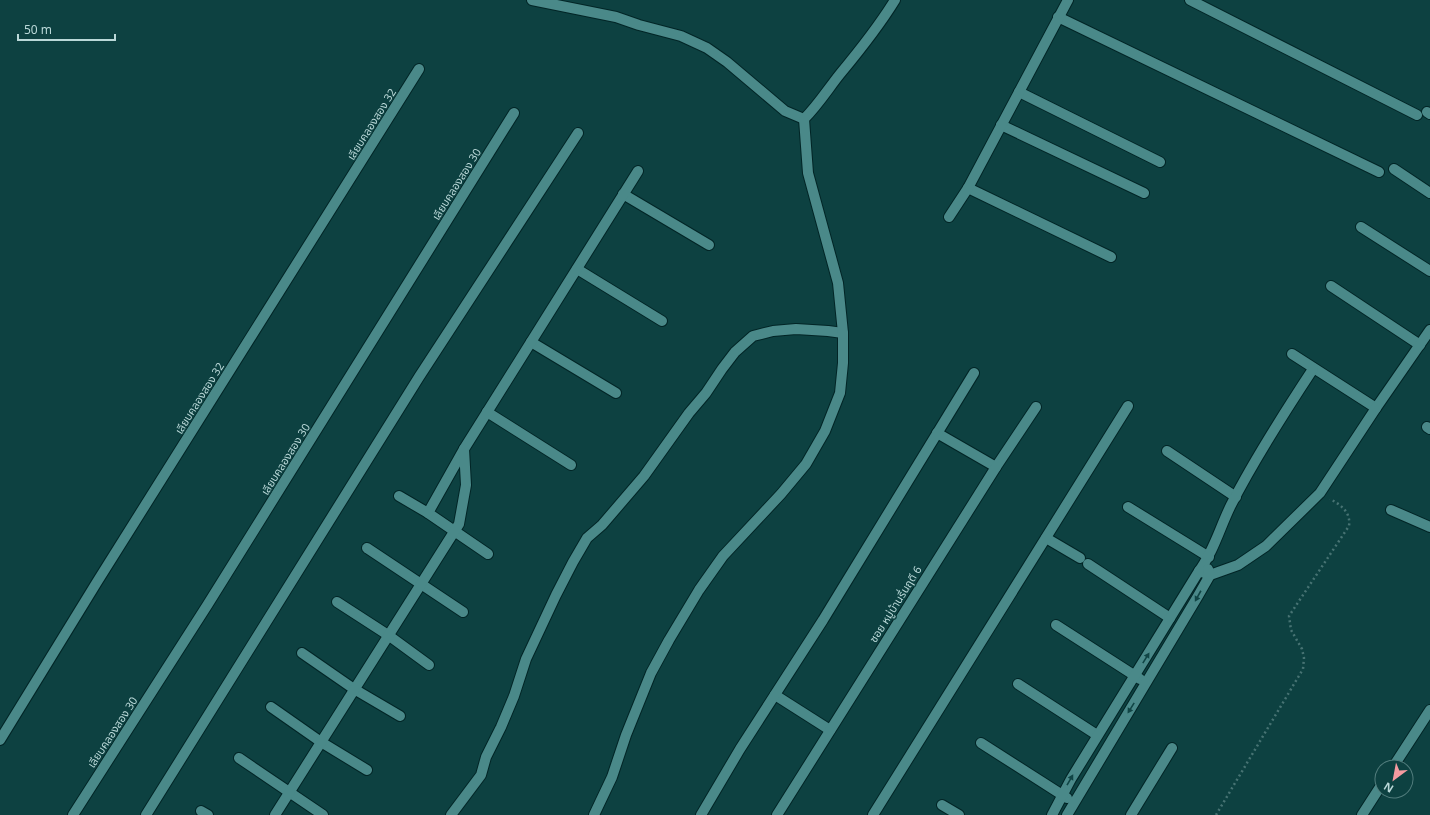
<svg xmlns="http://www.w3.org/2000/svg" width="1430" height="815" viewBox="0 0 1430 815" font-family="'Noto Sans','Noto Sans Thai',sans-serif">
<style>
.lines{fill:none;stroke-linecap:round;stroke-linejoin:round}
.minor-casing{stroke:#022526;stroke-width:12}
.path{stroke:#477373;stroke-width:2.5;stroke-dasharray:2 3;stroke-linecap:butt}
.minor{stroke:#4a8989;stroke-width:10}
.oneway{fill:#104545}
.labels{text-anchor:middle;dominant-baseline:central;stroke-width:3;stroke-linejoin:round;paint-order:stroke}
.street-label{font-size:11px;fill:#bad8d8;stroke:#0d4141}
</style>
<rect width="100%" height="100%" fill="#0d4141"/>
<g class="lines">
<defs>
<g id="minor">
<polyline points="532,0 616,17 639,25 681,36 707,48 727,62 785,111 804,119"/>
<polyline points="1190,0 1417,115"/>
<polyline points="1058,17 1379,172"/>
<polyline points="1019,92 1160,162"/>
<polyline points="1427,112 1430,114"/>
<polyline points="1001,125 1144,193"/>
<polyline points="1394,169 1430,193"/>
<polyline points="968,188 1111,257"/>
<polyline points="623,194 709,245"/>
<polyline points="949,217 968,188 1068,0"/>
<polyline points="1361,227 1430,271"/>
<polyline points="577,269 662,321"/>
<polyline points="1331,286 1420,345"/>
<polyline points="531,342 616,393"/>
<polyline points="1292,354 1376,408"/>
<polyline points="487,412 571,465"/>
<polyline points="1427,427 1430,429"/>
<polyline points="937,433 996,467"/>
<polyline points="464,449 428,513 488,554"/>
<polyline points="1167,451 1236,497"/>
<polyline points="399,496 428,513"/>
<polyline points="1128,507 1209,557"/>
<polyline points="1391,510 1430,527"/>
<polyline points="1046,538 1080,558"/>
<polyline points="367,548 463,612"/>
<polyline points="1088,564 1170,618"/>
<polyline points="1199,571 1210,575 1238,565 1266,546 1320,493 1376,408 1430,330"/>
<polyline points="337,602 388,635 429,665"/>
<polyline points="1056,625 1140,679"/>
<polyline points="302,653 354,689 400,716"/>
<polyline points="1018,684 1097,735"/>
<polyline points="775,695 830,730"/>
<polyline points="271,707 321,742 367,770"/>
<polyline points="0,740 97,582 419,69"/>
<polyline points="981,743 1067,798"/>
<polyline points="239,758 323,815"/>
<polyline points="1393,767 1430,710"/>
<polyline points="942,805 959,815"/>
<polyline points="201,811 208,815"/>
<polyline points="73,815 208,604 514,113"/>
<polyline points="146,815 419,377 578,133"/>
<polyline points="275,815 459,524 466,485 464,449 638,171"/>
<polyline points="451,815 481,775 486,757 501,727 514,696 526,659 556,595 573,562 587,538 602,525 644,476 689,413 706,393 722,369 735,352 753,336 773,331 796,329 828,331 843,333"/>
<path d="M594 815 612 777 626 735 651 673 669 640 699 590 723 556 781 494 806 464 825 431 840 393 843 363V333L838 283 808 173 804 119C818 105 828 89 840 74 860 50 879 26 895 0"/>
<polyline points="701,815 740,749 823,620 974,373"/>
<polyline points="777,815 996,467 1036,407"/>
<polyline points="873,815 1128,406"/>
<path d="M1052 815 1071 779 1199 571C1214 551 1220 527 1231 505 1255 458 1284 413 1313 369"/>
<polyline points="1067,815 1198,596 1210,575 1208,569"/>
<polyline points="1131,815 1172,748"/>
<polyline points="1362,815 1382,784"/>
</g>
</defs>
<use href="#minor" class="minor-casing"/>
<path class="path" d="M1216 815 1303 669 1304 658 1302 649 1291 630 1289 616 1349 526C1351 512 1341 505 1330 499"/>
<use href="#minor" class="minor"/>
</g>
<defs><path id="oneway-solid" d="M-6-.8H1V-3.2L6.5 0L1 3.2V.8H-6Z"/></defs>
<g class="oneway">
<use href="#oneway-solid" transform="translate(1198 596) rotate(119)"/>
<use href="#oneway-solid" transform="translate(1146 658) rotate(-58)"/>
<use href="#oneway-solid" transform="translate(1131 708) rotate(122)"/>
<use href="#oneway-solid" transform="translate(1070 780) rotate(-60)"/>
</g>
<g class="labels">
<g class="street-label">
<text transform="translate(371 124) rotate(-58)">เลียบคลองสอง 32</text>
<text transform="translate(456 184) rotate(-58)">เลียบคลองสอง 30</text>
<text transform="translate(199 398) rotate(-58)">เลียบคลองสอง 32</text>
<text transform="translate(285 459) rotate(-58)">เลียบคลองสอง 30</text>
<text transform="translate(895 604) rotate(-58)">ซอย หมู่บ้านรื่นฤดี 6</text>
<text transform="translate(112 732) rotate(-57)">เลียบคลองสอง 30</text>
</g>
</g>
<g transform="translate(1394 779) rotate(212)"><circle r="19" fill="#0d4141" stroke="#527d7d"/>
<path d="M0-3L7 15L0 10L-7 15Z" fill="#f49aa0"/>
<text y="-6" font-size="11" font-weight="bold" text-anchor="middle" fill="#bad8d8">N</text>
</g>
<path d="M18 34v6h97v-6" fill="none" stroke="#bad8d8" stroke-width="2"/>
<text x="24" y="34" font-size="12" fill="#bad8d8" stroke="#0d4141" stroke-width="3" paint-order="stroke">50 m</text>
</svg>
